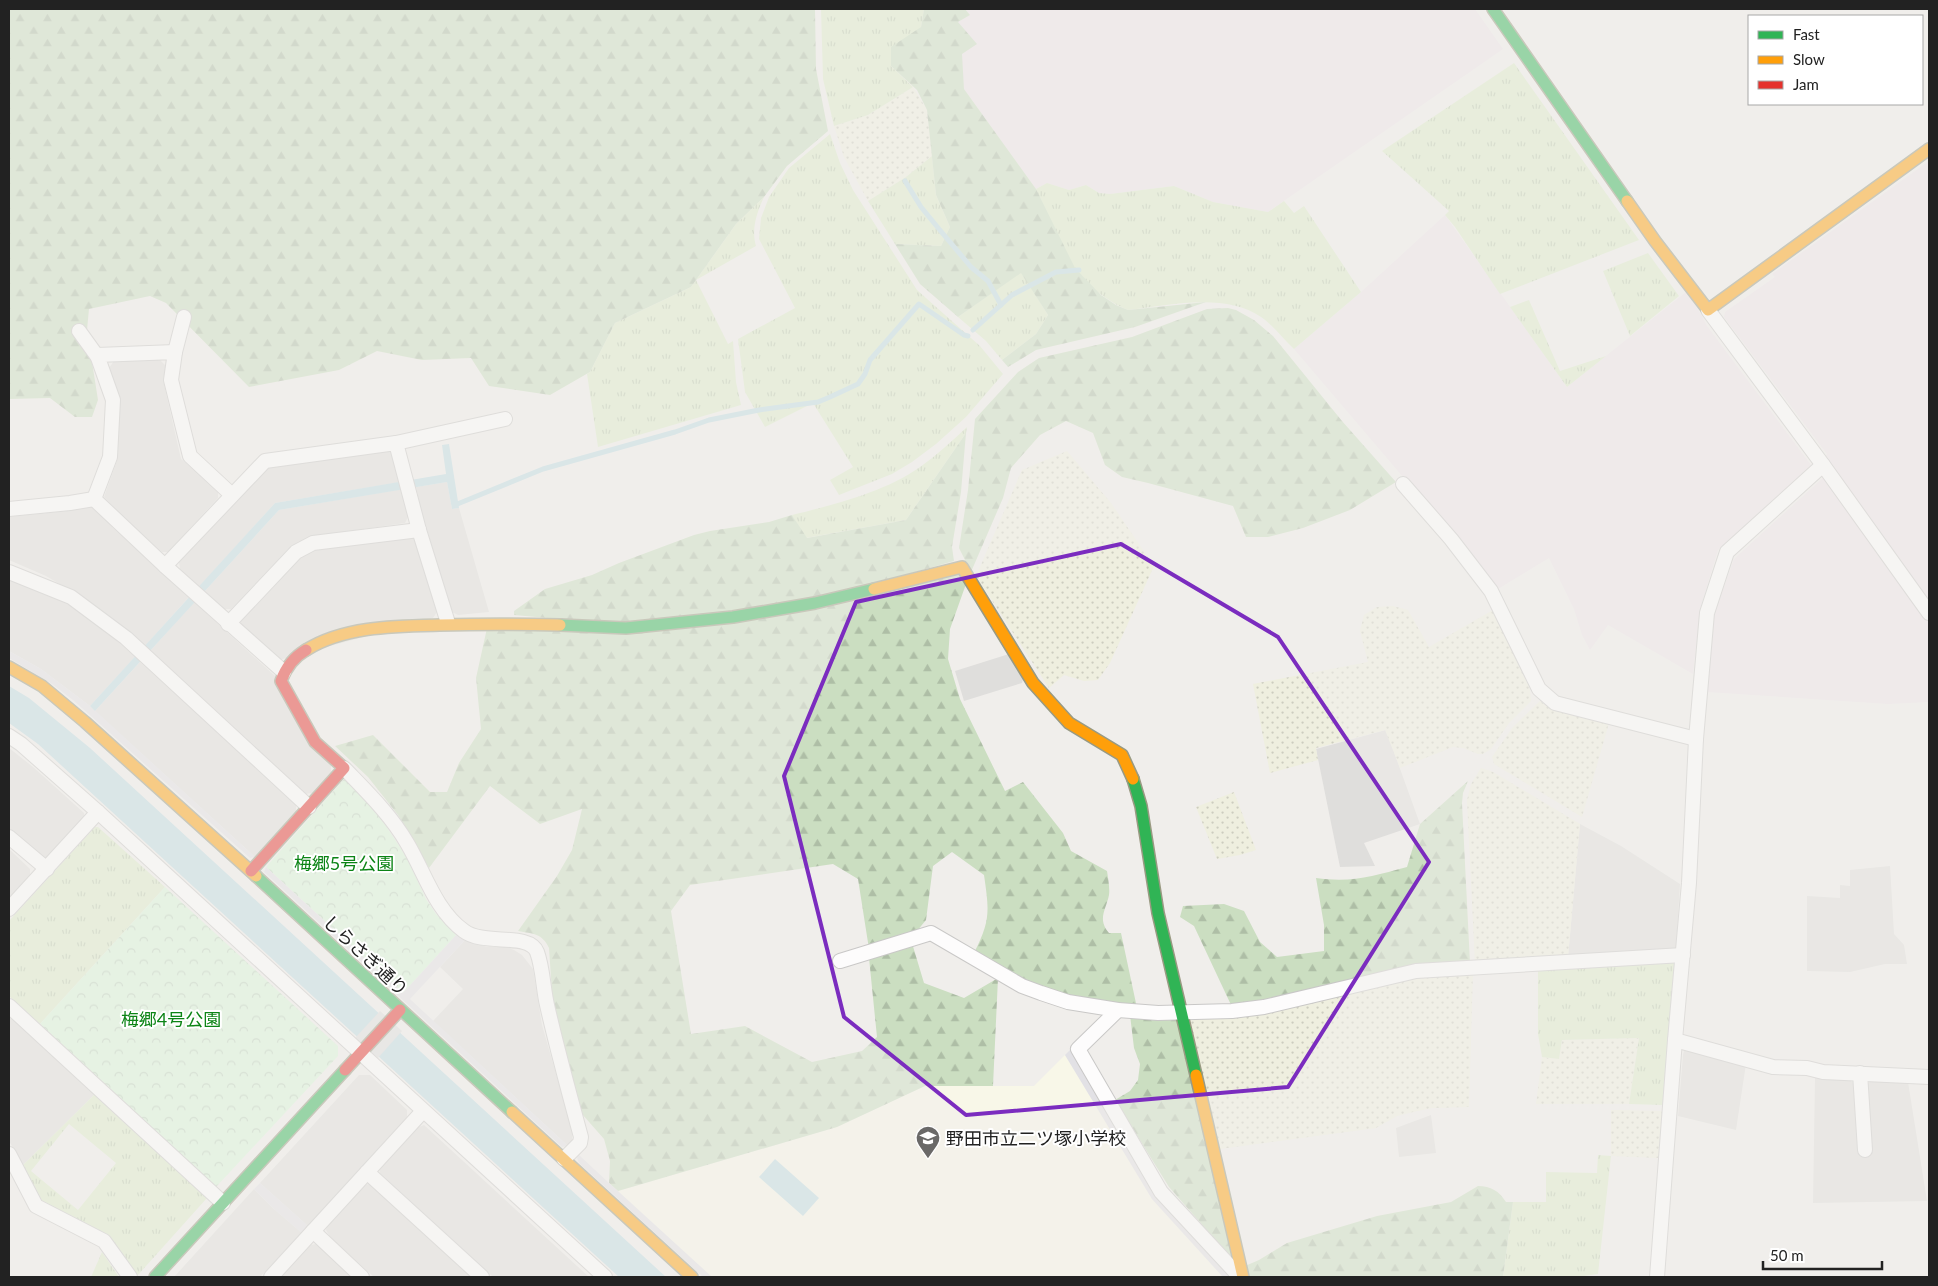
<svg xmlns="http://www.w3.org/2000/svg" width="1938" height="1286" viewBox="0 0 1938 1286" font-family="Lato,'Noto Sans JP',sans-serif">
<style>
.residential{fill:#dfdedc}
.industrial{fill:#ede4e9}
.education{fill:#f8f7e8}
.farmland{fill:url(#farmland-dots)}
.grass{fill:url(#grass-tufts);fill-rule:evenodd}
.forest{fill:url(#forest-firs)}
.park{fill:url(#park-crowns)}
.plaza{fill:#e2e1e5}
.water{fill:#bfdbe3}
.pier{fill:#dedddd}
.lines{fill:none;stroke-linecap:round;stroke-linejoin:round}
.stream{stroke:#bfdbe3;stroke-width:5}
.street-casing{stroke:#c9c8c7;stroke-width:16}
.fast-casing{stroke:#999a82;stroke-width:14}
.slow-casing{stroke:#999a82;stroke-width:14}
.jam-casing{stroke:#999a82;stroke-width:14}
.street{stroke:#fdfcfc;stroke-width:14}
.fast{stroke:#30b455;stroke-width:11}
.slow{stroke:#ff9f0a;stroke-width:11}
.jam{stroke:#e5322d;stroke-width:11}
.marked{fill:none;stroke:#7b2cbf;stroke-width:4;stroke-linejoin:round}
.labels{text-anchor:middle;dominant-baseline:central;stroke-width:4;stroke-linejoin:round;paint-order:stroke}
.park-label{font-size:18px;fill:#0c8416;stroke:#fff}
.street-label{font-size:18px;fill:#222;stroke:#fff}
.poi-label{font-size:18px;fill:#222;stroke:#fff;text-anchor:start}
</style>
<defs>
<pattern id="farmland-dots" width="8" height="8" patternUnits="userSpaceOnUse" patternTransform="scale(1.25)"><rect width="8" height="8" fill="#efefdf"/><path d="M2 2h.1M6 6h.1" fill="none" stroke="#cdcdbf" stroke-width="1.8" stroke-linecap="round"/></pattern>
<pattern id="grass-tufts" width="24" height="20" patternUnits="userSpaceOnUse" patternTransform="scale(1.25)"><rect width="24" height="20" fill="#ddeccb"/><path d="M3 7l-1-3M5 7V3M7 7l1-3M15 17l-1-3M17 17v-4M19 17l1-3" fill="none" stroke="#bdcaae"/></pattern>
<pattern id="forest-firs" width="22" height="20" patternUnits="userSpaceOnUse" patternTransform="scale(1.25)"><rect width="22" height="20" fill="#cbdec1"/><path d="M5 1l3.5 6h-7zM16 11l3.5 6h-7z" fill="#aebea6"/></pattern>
<pattern id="park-crowns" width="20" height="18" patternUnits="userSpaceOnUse" patternTransform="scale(1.25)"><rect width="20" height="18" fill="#daf5da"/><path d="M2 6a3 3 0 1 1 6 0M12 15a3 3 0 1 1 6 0" fill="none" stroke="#bbd2bb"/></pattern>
</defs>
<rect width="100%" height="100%" fill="#f0eeeb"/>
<g class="residential">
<polygon points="159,359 166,366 163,380 181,459 218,490 218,498 168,552 162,552 124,518 104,497 118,458 119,402 109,368 114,361"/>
<polygon points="387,449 394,453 401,482 275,503 199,587 180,569 179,562 263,469"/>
<polygon points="447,482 452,509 459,508 489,612 458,615 452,612 421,510 416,487"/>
<polygon points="402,489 408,517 405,523 314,536 298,542 287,550 231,609 223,609 204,592 279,510"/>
<polygon points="88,506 97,510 113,528 189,597 144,647 117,622 82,597 46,576 9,560 9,517 67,511"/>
<polygon points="409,536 416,540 437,612 433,618 279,660 241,626 241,619 278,578 306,554 313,551"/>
<polygon points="9,576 42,590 74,608 108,633 135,657 90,706 41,669 9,651"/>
<polygon points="194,602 275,676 331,765 331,772 312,793 305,794 150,651"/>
<polygon points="1009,654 1024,676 1022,683 964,701 955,671"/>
<polygon points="140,662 296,804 296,812 255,857 95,711"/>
<polygon points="1386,730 1420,824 1364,843 1375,866 1340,867 1316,749"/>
<polygon points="9,748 33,767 84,813 84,818 49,858 40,859 9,830"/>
<polygon points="1580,824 1621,846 1680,884 1676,948 1671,951 1568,957"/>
<polygon points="9,849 30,869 30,877 9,900"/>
<polygon points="1890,866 1894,934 1904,945 1907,964 1885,964 1850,972 1807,971 1807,896 1840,898 1840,885 1850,886 1850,870"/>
<polygon points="466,939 487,947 506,947 514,950 522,955 533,969 542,1025 572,1130 572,1142 568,1146 433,1021 463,989 440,967"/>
<polygon points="9,1016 95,1094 23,1165 9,1141"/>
<polygon points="1685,1046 1746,1064 1736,1130 1678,1116 1683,1055"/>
<polygon points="359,1075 370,1075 407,1110 407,1117 308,1226 260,1183"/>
<polygon points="1815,1078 1848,1079 1855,1084 1867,1085 1871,1080 1908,1082 1927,1201 1813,1203"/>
<polygon points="1431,1115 1436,1153 1399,1157 1396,1128"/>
<polygon points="424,1125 589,1277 493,1277 380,1173 379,1167 414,1129"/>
<polygon points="368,1184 372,1185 473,1277 374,1277 330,1237 326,1230 327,1226 359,1189"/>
<polygon points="254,1189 274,1209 302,1233 260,1277 174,1277"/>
<polygon points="316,1244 353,1277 280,1277 311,1245"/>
</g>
<g class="industrial">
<polygon points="965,9 1475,9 1503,49 1268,212 1213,202 1174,186 1110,194 1099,193 1086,185 1069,190 1047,183 1036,189 964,89 958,22 970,15"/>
<polygon points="1929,161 1929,601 1825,457 1827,454 1724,317 1725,312 1775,277 1772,274"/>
<polygon points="1445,215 1567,387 1686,292 1698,309 1707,326 1811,465 1718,550 1700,609 1693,674 1608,625 1590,650 1582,635 1574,609 1549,558 1498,589 1459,537 1403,477 1294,349 1361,292"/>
<polygon points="1824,477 1929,623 1929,702 1888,704 1707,692 1715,612 1734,559"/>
</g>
<polygon class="education" points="1065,1055 1152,1199 1223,1277 712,1277 618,1191 837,1127 925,1086 1034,1086"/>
<g class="farmland">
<polygon points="913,87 927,110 932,156 906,177 868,201 844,157 834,126 868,115"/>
<polygon points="1067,451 1111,503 1154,566 1110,663 1098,680 1084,681 1064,675 1049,688 976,576 1022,470"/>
<polygon points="1393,606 1408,610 1429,647 1493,610 1529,682 1531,701 1509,723 1491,749 1483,754 1478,754 1463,748 1453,747 1400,768 1385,730 1316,748 1318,760 1270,773 1253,684 1368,662 1360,631 1364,615 1377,607"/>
<polygon points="1540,701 1552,709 1609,723 1582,817 1494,764 1492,757 1513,727"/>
<polygon points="1481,768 1493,772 1580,824 1568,957 1475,964 1467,800 1471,784"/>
<polygon points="1234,792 1256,850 1240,855 1217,859 1196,807"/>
<polygon points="1473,970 1469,1107 1432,1108 1413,1112 1397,1116 1376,1128 1220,1149 1187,1016 1417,974"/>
<polygon points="1639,1038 1629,1104 1536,1104 1542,1057 1559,1059 1562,1040"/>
<polygon points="1611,1110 1663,1111 1659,1158 1611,1156"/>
</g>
<g class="grass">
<polygon points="821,9 924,9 921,27 891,66 913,87 868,115 834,126 823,79"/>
<polygon points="1514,63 1639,240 1500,294 1455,227 1445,215 1449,211 1382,151"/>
<polygon points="830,134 840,163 853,190 917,290 980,346 1003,374 966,417 936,444 912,462 892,474 839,495 830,480 853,467 813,403 765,427 745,392 738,339 795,308 759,239 761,218 769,197 789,168"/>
<polygon points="932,156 936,195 950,227 941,246 895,244 868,201 906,177"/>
<path d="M1047 183 1069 190 1086 185 1099 193 1110 194 1174 186 1213 202 1268 212 1284 201 1294 213 1304 206 1361 292 1294 349C1283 339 1273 325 1261 317 1226 292 1169 305 1128 310 1110 303 1084 284 1074 267 1059 243 1048 215 1036 189Z"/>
<path d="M764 197C757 212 751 229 756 246L696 280 728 344 733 341 736 382 741 405 598 447 587 374 590 372 615 323 691 287 736 224Z"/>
<polygon points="1648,253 1679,296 1630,336 1603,271"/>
<polygon points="1021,272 1048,315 1036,334 1002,360 986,341 958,317"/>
<polygon points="1529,300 1560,371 1606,356 1567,387 1510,307"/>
<path d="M967 427 966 433 906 520 806 538 792 515C833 505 885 492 920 467 937 455 952 441 967 427Z"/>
<polygon points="95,827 98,827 165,887 40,1024 9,996 9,921"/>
<polygon points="1675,960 1663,1105 1629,1104 1639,1038 1562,1040 1559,1059 1542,1057 1538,1034 1538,966"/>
<path d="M95 1094 207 1198 138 1275H135L109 1235 41 1200 23 1165ZM69 1124 116 1163 78 1210 31 1171Z"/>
<polygon points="1598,1155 1611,1156 1598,1274 1577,1277 1503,1277 1513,1202 1546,1202 1546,1172 1597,1173"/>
<polygon points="102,1252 119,1277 91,1277"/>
</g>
<g class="forest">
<polygon points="9,9 815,9 816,69 828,131 787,166 764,197 736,224 691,287 615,323 590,372 550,395 489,386 471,358 422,360 377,351 339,370 249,387 166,303 150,296 89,309 87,330 98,400 92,417 75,417 50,398 9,399"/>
<polygon points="924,9 965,9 970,15 958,22 977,44 962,54 964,89 1036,189 1075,268 1101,295 1116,305 1128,310 1206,302 1135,327 1036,350 1008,367 1002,360 1036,334 1048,315 1021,273 958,317 920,284 895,244 941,246 950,227 936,195 927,110 917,90 891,66 891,47 921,27"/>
<polygon points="1228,308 1236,310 1254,320 1273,336 1342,421 1396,482 1350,510 1303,528 1268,537 1246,537 1233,506 1148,483 1122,477 1105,465 1093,433 1066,421 1040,435 1011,468 1003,498 971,572 959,548 968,490 975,419 1018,372 1039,358 1132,337 1207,309"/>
<polygon points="966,433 961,492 952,547 954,561 841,593 626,625 514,615 514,611 545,589 592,575 619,563 694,535 710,531 769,522 792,515 807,538 906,520"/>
<path d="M958 574 966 584 950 629 948 659 960 699 1005 791 1023 782 1063 833 1071 851 1107 871C1108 878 1110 888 1109 895 1106 910 1097 919 1109 933H1121L1137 1008 1043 991 974 953C991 920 989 910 984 875L952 852 933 866 926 920 917 931 869 949 858 879 833 864 690 885 671 911 691 1034 745 1026 812 1062 862 1051 877 1037 869 958 912 943 924 983 964 998 998 978 993 1086H925L837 1127 618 1191 609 1183 610 1161 604 1139 582 1114 565 1055 553 1008 549 948C542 933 533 934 518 931L557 876 572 850 582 809 540 824 490 786 429 868 398 815 368 777 335 746 373 735 430 792H447L459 763 481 729 476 678 487 628 592 629Z"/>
<path d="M1468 781 1463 793 1462 803 1470 963 1232 1007 1194 926 1180 917 1183 906 1224 904 1244 911 1260 942 1277 957 1324 951V925L1316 878C1352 883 1373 876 1407 867L1420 824Z"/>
<polygon points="1130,1015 1179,1016 1235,1260 1219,1244 1169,1187 1115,1100 1130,1091 1138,1080 1140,1064 1134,1048"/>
<path d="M1478 1186C1491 1186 1499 1191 1506 1202H1513L1503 1277H1249L1245 1266 1259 1260 1287 1243 1377 1216 1451 1202Z"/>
</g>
<g class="park">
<polygon points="345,778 379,815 407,858 426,899 436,914 457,934 403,993 266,867"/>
<polygon points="165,887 338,1046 338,1056 216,1187 40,1024"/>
</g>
<g class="plaza">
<polygon points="9,651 41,669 90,706 255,857 250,858 73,700 52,684 9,658"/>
<polygon points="266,867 403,993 457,934 466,939 410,999 568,1146 562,1147 264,872"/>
<polygon points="1070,1050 1157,1195 1231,1277 1223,1277 1152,1199 1065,1055"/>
<polygon points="579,1155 609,1183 712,1277 703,1277 579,1163 577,1158"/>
<polygon points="260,1183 308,1226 302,1233 274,1209 254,1189"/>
</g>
<g class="water">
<polygon points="449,444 459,508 452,509 447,482 279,510 95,711 90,706 275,503 446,474 442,445"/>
<polygon points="9,686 29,698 90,748 666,1277 619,1277 38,744 9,723"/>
<polygon points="775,1159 819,1198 803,1216 759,1177"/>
</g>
<polygon class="pier" points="380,1011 402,1031 378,1058 355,1038"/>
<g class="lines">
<g class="stream">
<polyline points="905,181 921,207 939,229 971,267 988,281 1001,305"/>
<polyline points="973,330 1012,295 1056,272 1079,270"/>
<polyline points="454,503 455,505 543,469 675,432 709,420 759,410 818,402 830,397 858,384 865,374 870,360 919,304 964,335 968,336"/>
</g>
<defs>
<g id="street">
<polyline points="1708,310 1823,465 1929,613"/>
<polyline points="79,331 97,356"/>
<polyline points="175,352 184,317"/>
<polyline points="396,443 505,419"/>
<polyline points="1403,484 1451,539 1491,591 1539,689 1555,703 1696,739"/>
<polyline points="94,499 110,457 113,400 97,355 175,352 171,380 190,456 232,495"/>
<polyline points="94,499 165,566 284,672"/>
<polyline points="9,509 70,503 94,499"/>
<polyline points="165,566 265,461 396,443 419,530 448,623"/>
<polyline points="9,572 71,597 126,638 309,807"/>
<polyline points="228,624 296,552 313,543 419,530"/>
<polyline points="9,736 21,744 98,812 605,1277"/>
<path d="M344 768C366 791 391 815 407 843 425 873 435 910 464 931 484 946 529 932 537 952 543 968 543 988 547 1005 557 1049 569 1093 581 1137L580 1143 564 1159"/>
<polyline points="9,837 47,869"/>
<polyline points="9,909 98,812"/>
<polyline points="840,961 931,933 1022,986 1041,993 1068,1002 1118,1010 1158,1013 1232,1011 1264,1007 1416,971 1683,955"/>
<polyline points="9,1006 223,1203"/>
<polyline points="1118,1010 1078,1049 1161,1192 1240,1277"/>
<polyline points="1675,1040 1773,1067 1807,1068 1823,1072 1929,1077"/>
<polyline points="1860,1073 1865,1150"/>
<polyline points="9,1154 36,1206 104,1241 130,1277"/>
<polyline points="367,1172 482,1277"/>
<polyline points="313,1231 362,1277"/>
<polyline points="271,1277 423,1111"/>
<polyline points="1657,1277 1675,1040 1689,883 1696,739 1707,613 1727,552 1823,465"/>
</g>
<g id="fast">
<polyline points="1493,9 1627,201"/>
<polyline points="560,625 626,628 733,617 815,603 874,589"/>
<polyline points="1133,779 1141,806 1158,913 1196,1075"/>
<polyline points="256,876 512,1112"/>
<polyline points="155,1277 345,1070"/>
</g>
<g id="slow">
<polyline points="1627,201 1655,241 1708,310 1929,149"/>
<polyline points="874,589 962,567 1033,683 1069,723 1122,755 1133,779"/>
<path d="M306 650C344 626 396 626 440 625 480 624 520 624 560 625"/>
<polyline points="9,667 42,686 85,722 256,876"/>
<polyline points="1196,1075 1243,1277"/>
<polyline points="512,1112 692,1277"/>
</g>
<g id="jam">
<path d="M251 871 344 768 315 742 281 681C286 667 294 657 306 650"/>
<polyline points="345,1070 400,1010"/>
</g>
</defs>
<use href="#street" class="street-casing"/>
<use href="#fast" class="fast-casing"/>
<use href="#slow" class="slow-casing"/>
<use href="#jam" class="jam-casing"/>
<use href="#street" class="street"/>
<use href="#fast" class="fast"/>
<use href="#slow" class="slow"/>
<use href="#jam" class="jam"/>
</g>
<path d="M0 0H1938V1286H0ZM1121 544 1278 637 1429 862 1288 1087 966 1115 844 1017 784 776 856 602Z" fill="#f0eeeb" fill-opacity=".55" fill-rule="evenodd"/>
<path class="marked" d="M1121 544 1278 637 1429 862 1288 1087 966 1115 844 1017 784 776 856 602Z"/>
<defs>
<symbol id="school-pin" viewBox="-11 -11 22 30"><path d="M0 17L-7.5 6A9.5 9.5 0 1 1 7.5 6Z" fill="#6a6968" stroke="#fff"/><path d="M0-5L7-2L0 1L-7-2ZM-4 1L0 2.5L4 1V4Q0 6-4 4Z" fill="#fff"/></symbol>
</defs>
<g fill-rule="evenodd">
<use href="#school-pin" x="914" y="1124" width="28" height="38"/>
</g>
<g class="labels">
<g class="park-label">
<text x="344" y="863">梅郷5号公園</text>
<text x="171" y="1019">梅郷4号公園</text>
</g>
<g class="street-label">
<text transform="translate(366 955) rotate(43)">しらさぎ通り</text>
</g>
<g class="poi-label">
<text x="946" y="1138">野田市立二ツ塚小学校</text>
</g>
</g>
<rect width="1938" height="1286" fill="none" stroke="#222222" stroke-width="20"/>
<rect x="1748" y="15" width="175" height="90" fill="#ffffff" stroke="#a7a7a7"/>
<rect x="1758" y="31" width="25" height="8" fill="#30b455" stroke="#a7a7a7"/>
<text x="1793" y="40" font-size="15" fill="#222222">Fast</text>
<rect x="1758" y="56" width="25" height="8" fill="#ff9f0a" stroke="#a7a7a7"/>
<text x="1793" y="65" font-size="15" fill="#222222">Slow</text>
<rect x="1758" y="81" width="25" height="8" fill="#e5322d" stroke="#a7a7a7"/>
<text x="1793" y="90" font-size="15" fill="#222222">Jam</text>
<path d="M1763 1261v8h119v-8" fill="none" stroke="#222222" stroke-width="2.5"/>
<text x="1770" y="1261" font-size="15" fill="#222222" stroke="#ffffff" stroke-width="4" paint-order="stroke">50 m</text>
</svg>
